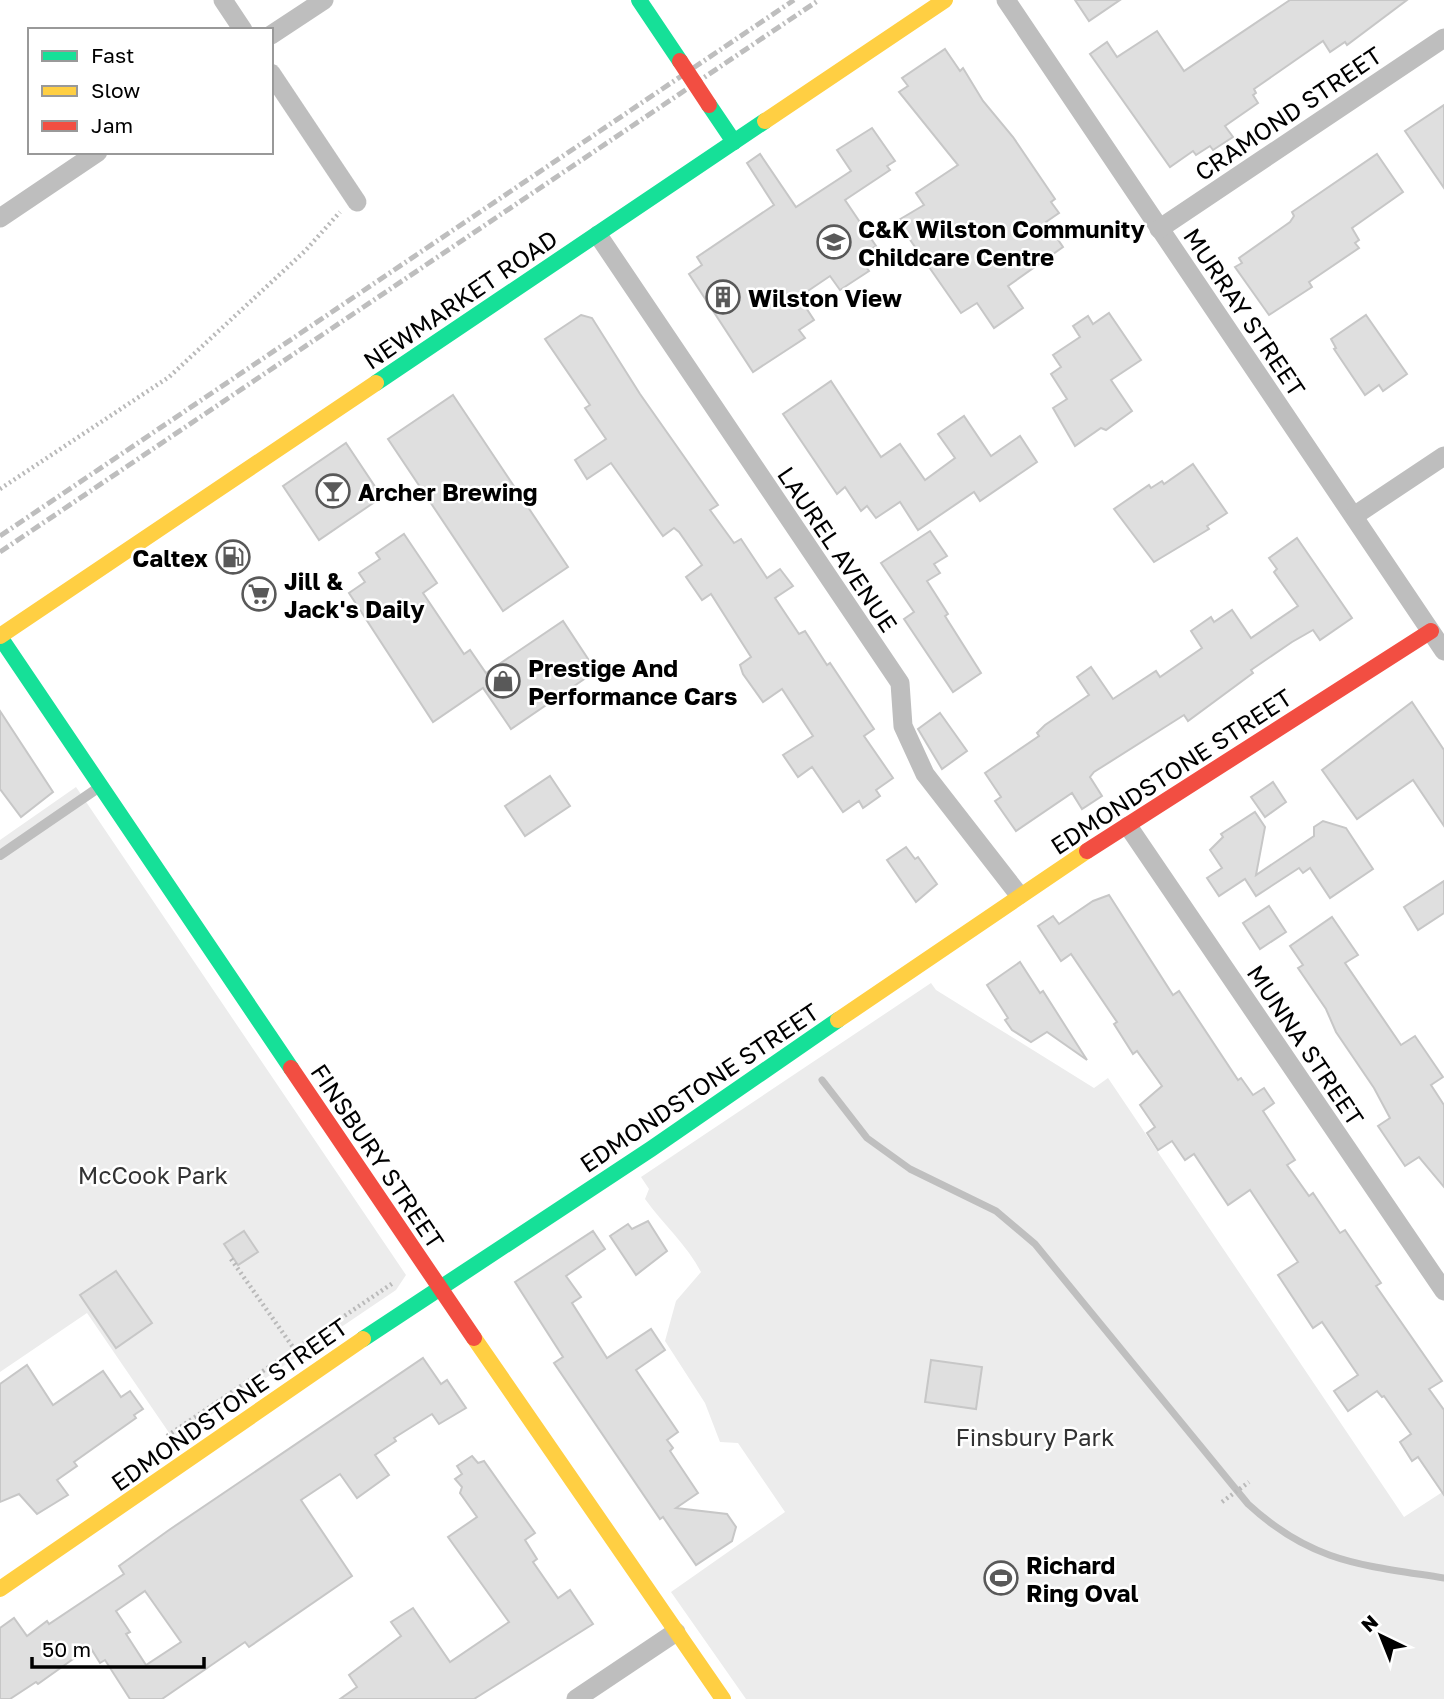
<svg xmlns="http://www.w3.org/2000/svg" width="1444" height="1699" viewBox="0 0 1444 1699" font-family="'Golos Text',sans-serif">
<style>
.green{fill:#ececec}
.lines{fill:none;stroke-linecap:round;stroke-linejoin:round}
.stream{stroke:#bfbfbf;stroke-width:7}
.building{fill:#dfdfdf;stroke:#c7c7c7;stroke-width:2;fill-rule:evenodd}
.path{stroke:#b9b9b9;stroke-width:4.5;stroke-dasharray:2 3.5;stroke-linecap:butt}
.lane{stroke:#bebebe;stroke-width:10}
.street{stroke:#bebebe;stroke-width:19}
.fast{stroke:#16e098;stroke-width:16}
.slow{stroke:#ffcf43;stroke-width:16}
.jam{stroke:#f24e42;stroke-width:16}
.rail{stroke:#bebebe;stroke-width:5;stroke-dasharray:10 3.5 2 3.5;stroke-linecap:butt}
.jam-bridge{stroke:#f24e42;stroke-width:16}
.labels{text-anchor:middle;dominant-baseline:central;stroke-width:5;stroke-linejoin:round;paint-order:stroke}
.street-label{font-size:24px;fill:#000;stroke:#fff}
.poi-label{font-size:24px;font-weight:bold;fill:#000;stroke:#fff;text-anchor:start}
.park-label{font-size:24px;fill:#333;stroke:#fff}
</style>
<rect width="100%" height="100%" fill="#fff"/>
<g class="green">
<polygon points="76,787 406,1275 396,1290 174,1440 87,1313 0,1372 0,840"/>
<path d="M931 983 936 990 1094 1088 1108 1078 1404 1517 1444 1491V1699H746L671 1592 785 1512 738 1443 720 1442 705 1403 665 1341 676 1301 701 1272C687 1245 663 1224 645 1199L649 1189 641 1177Z"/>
</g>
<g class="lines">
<path class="stream" d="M822 1080 867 1138 910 1169 996 1211 1035 1244 1248 1504C1312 1563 1362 1565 1444 1578"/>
</g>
<g class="building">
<polygon points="1075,0 1120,0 1089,21"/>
<polygon points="1290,0 1407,0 1347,45 1345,42 1330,52 1323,41 1254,89 1256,93 1253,95 1258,103 1225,126 1233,137 1213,150 1210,146 1196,155 1193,151 1170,167 1090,54 1107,42 1117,57 1157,31 1184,71"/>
<polygon points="945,49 960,71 963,68 983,101 1013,137 1055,199 1051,202 1059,213 1046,222 1063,247 1008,286 1023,308 994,328 977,303 961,313 897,221 924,205 916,193 958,165 899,92 908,86 902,78"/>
<polygon points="1444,105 1444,188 1405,131"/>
<polygon points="872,128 895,161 887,166 890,170 845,200 876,246 859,257 869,271 840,290 830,276 799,297 814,320 799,330 805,338 753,372 689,274 702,265 697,257 774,205 747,163 760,154 796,207 851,171 837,150"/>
<polygon points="1377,154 1403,192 1352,228 1359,240 1355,243 1359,248 1309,282 1312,287 1269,315 1235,267 1242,263 1239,258 1290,222 1294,216 1292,212"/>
<polygon points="1109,313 1141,360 1111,380 1132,411 1106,430 1101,428 1075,446 1053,408 1067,399 1051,374 1061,367 1053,355 1080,337 1073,326 1088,316 1093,324"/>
<polygon points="581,315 592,318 640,394 718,505 710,510 734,543 741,539 767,578 780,569 793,586 775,598 799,634 805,631 827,665 830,663 874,729 864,736 893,778 876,790 880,796 863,808 859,801 843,812 812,767 798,777 783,755 813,736 782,689 763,702 743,674 740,665 751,657 711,594 702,600 686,577 702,565 679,532 674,528 663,536 611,463 587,479 575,460 606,439 585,408 590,405 545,339"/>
<polygon points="1366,315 1407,374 1383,391 1379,385 1365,395 1334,349 1336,348 1331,339"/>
<polygon points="831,381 881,457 900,444 925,480 955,458 938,434 964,416 991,456 1020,436 1037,462 980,501 974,492 918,530 900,502 876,518 867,506 861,511 845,487 837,494 783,414"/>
<polygon points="453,395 568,567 503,611 388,439"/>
<polygon points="346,443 382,497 319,540 283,486"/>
<polygon points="1193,464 1227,513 1207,526 1209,529 1154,562 1114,509 1149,485 1151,488 1162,481 1164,484"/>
<polygon points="930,531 947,556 934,564 940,573 927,581 948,614 945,616 981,673 953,692 904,619 914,612 881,563"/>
<polygon points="404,534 437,583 423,593 464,654 470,650 486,673 563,621 596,671 511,729 483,688 433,722 349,593 365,582 359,573 380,559 376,553"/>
<polygon points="1297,538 1352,618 1320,640 1313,630 1292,642 1251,670 1253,673 1188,721 1184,715 1094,772 1090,777 1102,796 1082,809 1072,793 1016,831 995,801 1001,797 985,773 1039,736 1037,733 1045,725 1089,695 1077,677 1091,667 1113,699 1156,671 1160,677 1202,648 1191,631 1211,617 1214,622 1232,610 1251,638 1298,606 1274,572 1277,569 1269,558"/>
<polygon points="1412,702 1444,750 1444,826 1413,780 1357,819 1322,770"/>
<polygon points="0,711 53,792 21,817 0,789"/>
<polygon points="940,713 967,751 942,769 918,729"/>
<polygon points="550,776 570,806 525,836 505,806"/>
<polygon points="1273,782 1286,802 1265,817 1251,797"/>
<polygon points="1255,812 1265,827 1256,875 1314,836 1314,827 1323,821 1346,828 1373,869 1330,898 1310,868 1303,873 1299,868 1256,896 1245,879 1219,896 1207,878 1222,868 1210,850 1223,837 1221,834"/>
<polygon points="906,847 915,859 918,857 937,884 916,902 887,860"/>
<polygon points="1444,881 1444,913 1418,930 1404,907"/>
<polygon points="1109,895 1173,995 1179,991 1238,1080 1241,1078 1253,1095 1264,1088 1274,1103 1263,1111 1295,1160 1287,1165 1309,1196 1313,1193 1340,1233 1345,1230 1381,1283 1376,1286 1442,1381 1429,1389 1444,1410 1444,1495 1418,1457 1412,1461 1400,1442 1411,1434 1384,1396 1382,1397 1377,1391 1348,1411 1334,1391 1358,1375 1322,1322 1313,1328 1278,1275 1298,1262 1250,1190 1228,1205 1194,1154 1185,1160 1172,1141 1158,1150 1147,1133 1155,1127 1140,1105 1162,1086 1137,1051 1133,1054 1114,1024 1117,1022 1071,954 1061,961 1038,926 1053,916 1059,924 1093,901"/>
<polygon points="1269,906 1286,932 1260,949 1243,923"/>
<polygon points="1332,917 1358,955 1345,963 1401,1045 1415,1036 1443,1077 1431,1085 1444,1105 1444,1187 1419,1157 1405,1166 1378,1126 1390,1118 1374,1088 1336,1032 1326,1009 1298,968 1303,965 1290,946"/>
<polygon points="1020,962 1040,993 1043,991 1087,1060 1047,1032 1031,1042 1012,1030 1005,1020 1008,1018 987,985"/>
<polygon points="648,1221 667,1251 636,1275 610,1236 628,1224 632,1229"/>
<polygon points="244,1231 258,1252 238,1265 224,1244"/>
<polygon points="593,1231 605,1249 566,1276 581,1297 572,1303 607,1358 651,1329 665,1350 636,1370 678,1432 667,1440 673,1448 670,1451 698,1493 676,1508 727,1514 736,1527 732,1541 696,1565 663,1517 660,1519 554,1363 563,1357 515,1282"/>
<polygon points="116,1271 152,1323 116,1348 80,1295"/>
<path d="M423 1358 441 1384 447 1380 466 1408 439 1424 432 1414 394 1438 396 1441 375 1455 389 1475 357 1498 340 1474 301 1500 352 1576 249 1647 245 1642 162 1699H130L105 1660 100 1663 90 1647 38 1684 36 1682 10 1699H0V1628L14 1618 27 1636 47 1621 49 1624 124 1574 119 1566 169 1530ZM145 1591 181 1642 146 1665 126 1634 130 1632 116 1611Z"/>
<polygon points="931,1360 982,1367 976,1409 925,1402"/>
<polygon points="27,1365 53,1405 103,1371 121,1397 130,1391 143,1409 134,1415 136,1418 74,1462 77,1466 57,1480 68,1495 37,1514 19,1494 0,1502 0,1384"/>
<polygon points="472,1456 478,1463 484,1461 535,1533 525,1540 537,1559 533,1562 558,1598 570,1590 593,1624 474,1699 340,1699 357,1687 349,1675 401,1636 391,1622 413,1608 450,1662 509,1622 448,1537 477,1517 460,1493 462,1487 455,1479 462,1474 457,1466"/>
</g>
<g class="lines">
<g class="path">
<polyline points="0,489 169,377 305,251 340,212"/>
<polyline points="231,1259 295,1350"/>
<polyline points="167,1436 393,1283"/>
<polyline points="1222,1502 1249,1482"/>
</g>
<polyline class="lane" points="0,855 98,788"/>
<g class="street">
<polyline points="223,0 243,30"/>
<polyline points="1006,0 1444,651"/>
<polyline points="271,35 324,0"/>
<polyline points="271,73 357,202"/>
<polyline points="0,218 98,152"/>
<polyline points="1159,229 1444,38"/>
<polyline points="598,235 900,683 903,726 925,774 1019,895"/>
<polyline points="1354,516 1444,456"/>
<polyline points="1128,826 1444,1291"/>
<polyline points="576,1699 676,1632"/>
</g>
<g class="fast">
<polyline points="639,0 680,61"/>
<polyline points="709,105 734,142"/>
<polyline points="376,383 765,121"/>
<polyline points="0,637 291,1068"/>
<polyline points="363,1339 651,1149 838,1020"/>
</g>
<g class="slow">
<polyline points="765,121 945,0"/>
<polyline points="0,636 376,383"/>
<polyline points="838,1020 1087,851"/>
<polyline points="474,1338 723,1699"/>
<polyline points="0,1589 363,1339"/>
</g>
<g class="jam">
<polyline points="1087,851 1431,631"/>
<polyline points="291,1068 474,1338"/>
</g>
<g class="rail">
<polyline points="0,536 794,0"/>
<polyline points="0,552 819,0"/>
</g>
<polyline class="jam-bridge" points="680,61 709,105"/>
</g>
<defs>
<symbol id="school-ring" viewBox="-11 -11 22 22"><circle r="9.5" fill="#fff" stroke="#595959" stroke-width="1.5"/><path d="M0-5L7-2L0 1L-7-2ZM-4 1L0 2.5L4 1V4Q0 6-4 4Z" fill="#595959"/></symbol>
<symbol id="building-ring" viewBox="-11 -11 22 22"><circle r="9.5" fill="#fff" stroke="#595959" stroke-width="1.5"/><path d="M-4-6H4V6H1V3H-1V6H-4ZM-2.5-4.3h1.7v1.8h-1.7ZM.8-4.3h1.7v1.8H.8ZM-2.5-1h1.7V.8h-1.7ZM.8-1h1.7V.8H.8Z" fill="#595959"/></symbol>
<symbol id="bar-ring" viewBox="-11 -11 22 22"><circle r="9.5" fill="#fff" stroke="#595959" stroke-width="1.5"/><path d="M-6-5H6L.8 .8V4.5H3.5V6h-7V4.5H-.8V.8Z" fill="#595959"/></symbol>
<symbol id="fuel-ring" viewBox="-11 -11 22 22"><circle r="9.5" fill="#fff" stroke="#595959" stroke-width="1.5"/><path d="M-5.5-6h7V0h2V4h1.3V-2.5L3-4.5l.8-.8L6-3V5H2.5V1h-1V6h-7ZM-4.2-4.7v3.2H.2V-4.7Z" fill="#595959"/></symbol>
<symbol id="supermarket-ring" viewBox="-11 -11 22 22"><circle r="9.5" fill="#fff" stroke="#595959" stroke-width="1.5"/><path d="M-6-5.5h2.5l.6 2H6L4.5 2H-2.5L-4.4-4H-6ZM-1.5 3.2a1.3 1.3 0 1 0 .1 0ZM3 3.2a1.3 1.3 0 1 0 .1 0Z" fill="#595959"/></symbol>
<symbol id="shop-ring" viewBox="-11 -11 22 22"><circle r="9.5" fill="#fff" stroke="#595959" stroke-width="1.5"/><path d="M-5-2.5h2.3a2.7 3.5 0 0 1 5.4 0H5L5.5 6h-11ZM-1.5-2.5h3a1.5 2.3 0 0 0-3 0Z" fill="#595959"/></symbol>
<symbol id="stadium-ring" viewBox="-11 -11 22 22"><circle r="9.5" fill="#fff" stroke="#595959" stroke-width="1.5"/><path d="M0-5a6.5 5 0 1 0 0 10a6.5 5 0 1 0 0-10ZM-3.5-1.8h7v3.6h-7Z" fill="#595959"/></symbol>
</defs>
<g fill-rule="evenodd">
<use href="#school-ring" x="815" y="223" width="38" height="38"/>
<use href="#building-ring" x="704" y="278" width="38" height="38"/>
<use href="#bar-ring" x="314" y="472" width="38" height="38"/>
<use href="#fuel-ring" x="214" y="538" width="38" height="38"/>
<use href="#supermarket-ring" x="240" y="575" width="38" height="38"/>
<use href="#shop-ring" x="484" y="662" width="38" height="38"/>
<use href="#stadium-ring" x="982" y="1559" width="38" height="38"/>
</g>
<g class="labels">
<g class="street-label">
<text transform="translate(1288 113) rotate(-34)">CRAMOND STREET</text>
<text transform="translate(460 299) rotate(-34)">NEWMARKET ROAD</text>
<text transform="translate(1245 312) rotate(56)">MURRAY STREET</text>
<text transform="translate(838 549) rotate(56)">LAUREL AVENUE</text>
<text transform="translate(1171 771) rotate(-33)">EDMONDSTONE STREET</text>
<text transform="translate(1306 1045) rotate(56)">MUNNA STREET</text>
<text transform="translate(699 1087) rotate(-34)">EDMONDSTONE STREET</text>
<text transform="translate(378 1156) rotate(56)">FINSBURY STREET</text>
<text transform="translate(229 1404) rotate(-35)">EDMONDSTONE STREET</text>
</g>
<g class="poi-label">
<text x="858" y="228">C&amp;K Wilston Community<tspan x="858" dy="28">Childcare Centre</tspan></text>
<text x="748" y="297">Wilston View</text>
<text x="358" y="491">Archer Brewing</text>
<text x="208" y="557" text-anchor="end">Caltex</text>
<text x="284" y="580">Jill &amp;<tspan x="284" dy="28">Jack's Daily</tspan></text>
<text x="528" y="667">Prestige And<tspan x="528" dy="28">Performance Cars</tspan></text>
<text x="1026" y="1564">Richard<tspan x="1026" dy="28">Ring Oval</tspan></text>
</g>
<g class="park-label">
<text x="153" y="1174">McCook Park</text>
<text x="1035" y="1436">Finsbury Park</text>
</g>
</g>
<rect x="28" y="28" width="245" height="126" fill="#ffffff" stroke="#999999" stroke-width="2"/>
<rect x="42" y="51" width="35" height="10" fill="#16e098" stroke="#999999" stroke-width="2"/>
<text x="91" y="63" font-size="21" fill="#000000">Fast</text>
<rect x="42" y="86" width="35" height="10" fill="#ffcf43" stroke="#999999" stroke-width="2"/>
<text x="91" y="98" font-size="21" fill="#000000">Slow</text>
<rect x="42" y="121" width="35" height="10" fill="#f24e42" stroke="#999999" stroke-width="2"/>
<text x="91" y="133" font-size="21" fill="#000000">Jam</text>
<g transform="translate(1381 1636) rotate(317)" stroke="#ffffff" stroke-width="5" paint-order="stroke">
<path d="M0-5L12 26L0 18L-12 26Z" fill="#000000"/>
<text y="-10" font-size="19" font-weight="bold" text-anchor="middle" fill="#000000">N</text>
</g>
<path d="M32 1657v10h172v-10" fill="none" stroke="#000000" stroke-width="3.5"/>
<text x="42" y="1657" font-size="21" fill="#000000" stroke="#ffffff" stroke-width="5" paint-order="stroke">50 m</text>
</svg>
